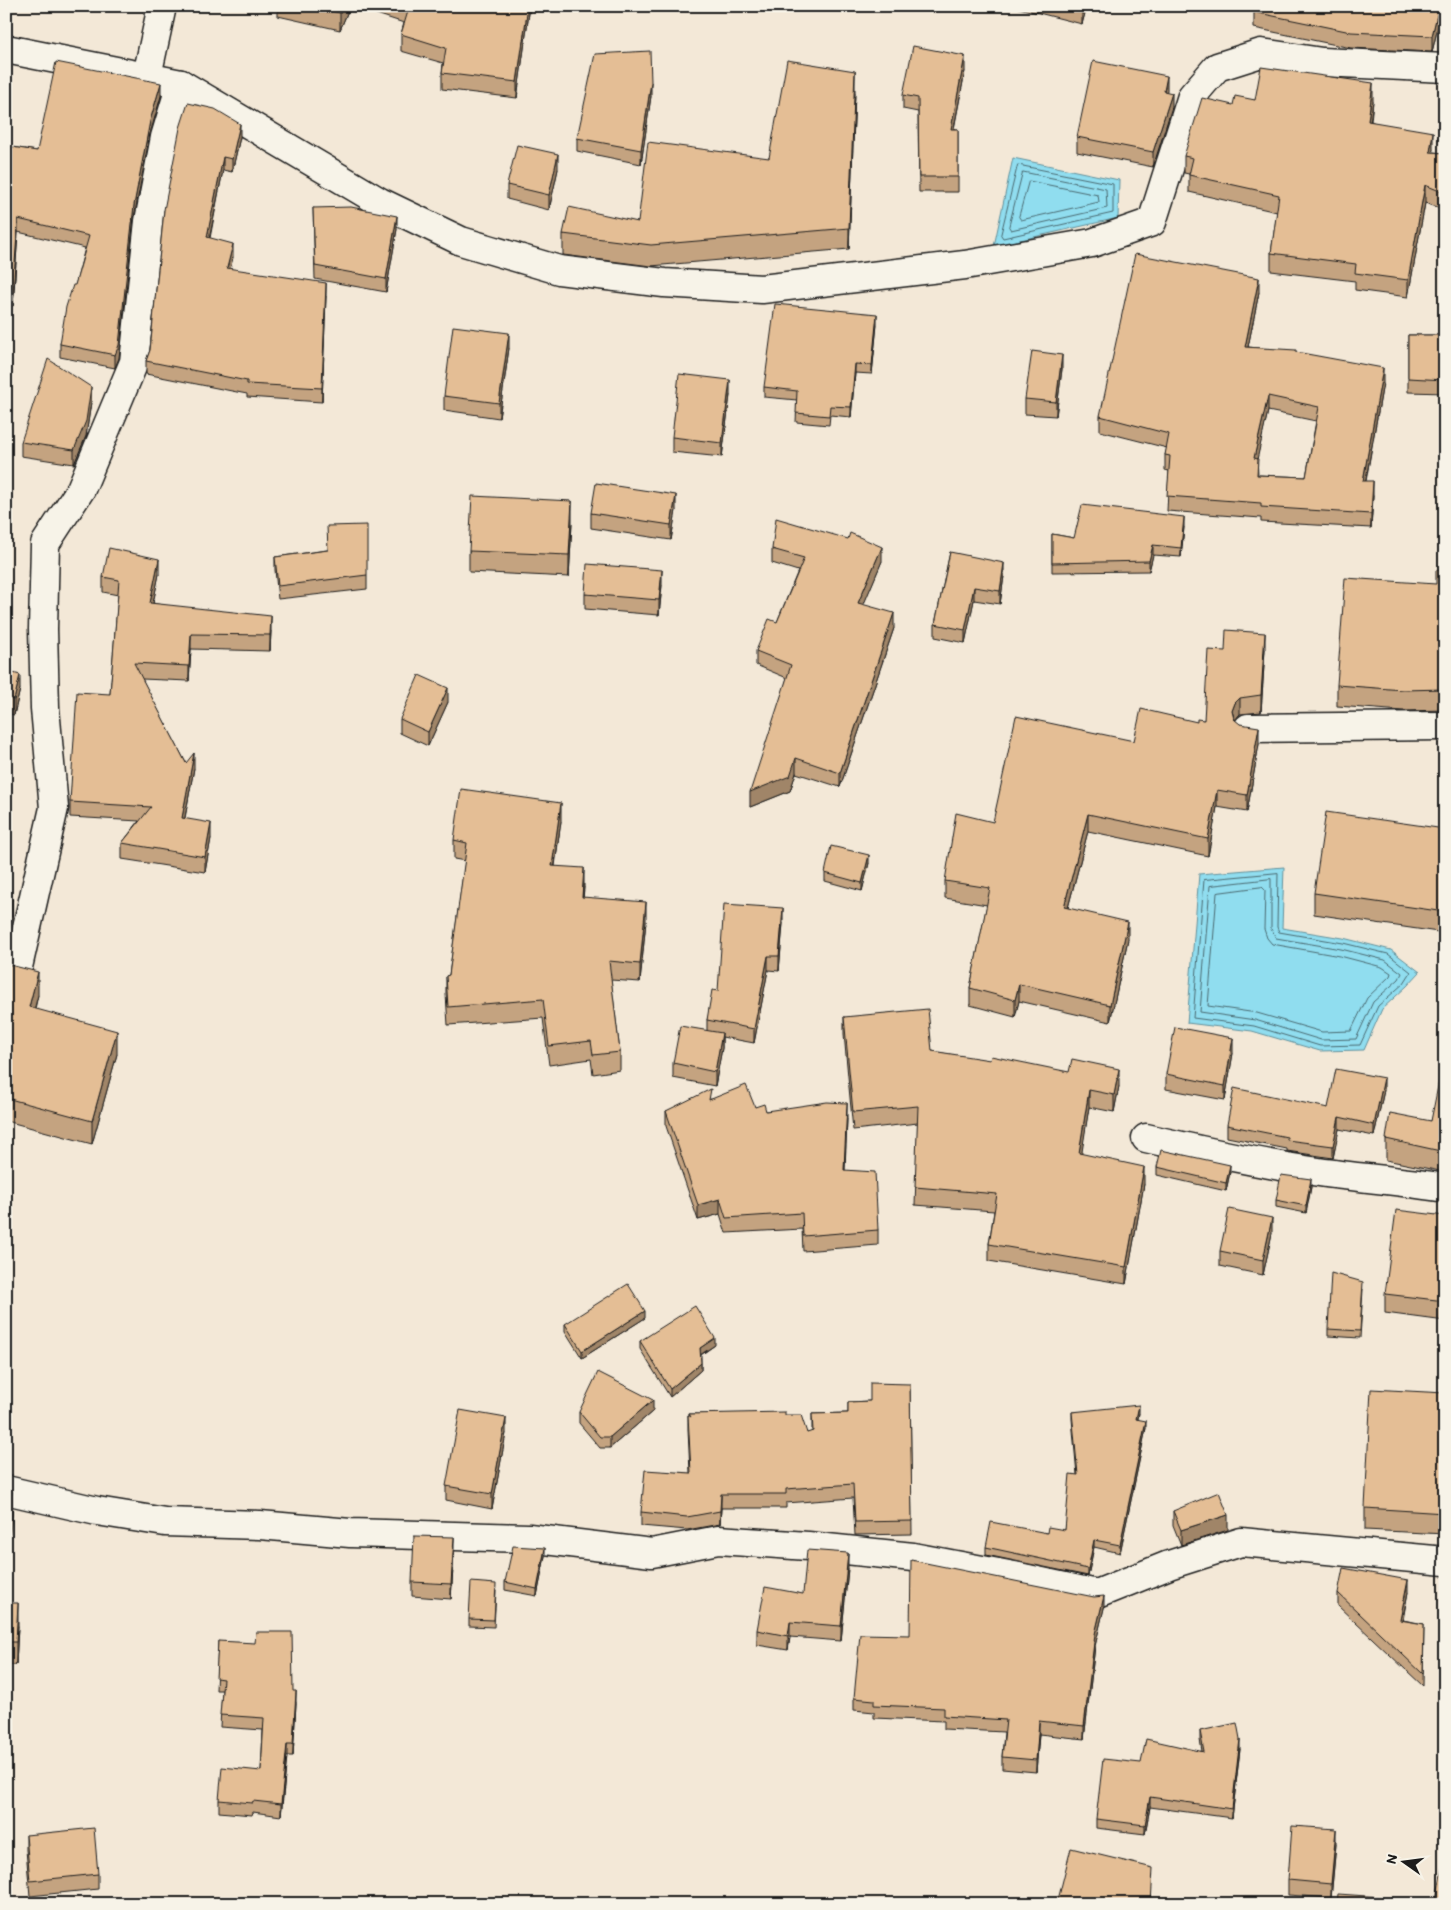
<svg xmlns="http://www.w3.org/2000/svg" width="1451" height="1910" viewBox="0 0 1451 1910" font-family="Itim,sans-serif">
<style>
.water{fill:#90ddef;stroke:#62909b}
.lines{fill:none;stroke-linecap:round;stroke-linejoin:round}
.shore{stroke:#4a6970;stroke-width:1}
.street-casing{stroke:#1c1c1c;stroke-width:31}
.street{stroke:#f7f3e8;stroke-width:28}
.wall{fill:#c4a380;stroke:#1c1c1c;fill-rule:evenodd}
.shaded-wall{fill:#a08568;stroke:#1c1c1c}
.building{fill:#e4be95;stroke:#1c1c1c;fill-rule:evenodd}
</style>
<rect width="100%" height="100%" fill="#f3e8d7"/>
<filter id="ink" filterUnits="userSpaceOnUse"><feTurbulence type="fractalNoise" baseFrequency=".02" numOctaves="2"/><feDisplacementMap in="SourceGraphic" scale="10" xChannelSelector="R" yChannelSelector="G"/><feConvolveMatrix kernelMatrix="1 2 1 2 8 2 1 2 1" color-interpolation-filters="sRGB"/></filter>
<g filter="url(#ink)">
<g class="water">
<polygon points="1013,158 1119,180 1118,218 994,246"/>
<polygon points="1284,867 1282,928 1343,938 1391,950 1420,972 1407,986 1382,1009 1364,1050 1320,1051 1252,1031 1187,1023 1199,874"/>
</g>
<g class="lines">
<g class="shore">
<polygon points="1018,165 1113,184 1113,213 1003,238 1001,235"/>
<polygon points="1023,172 1106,189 1107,208 1011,230 1009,227"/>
<polygon points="1029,181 1098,195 1099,202 1021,220 1019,217"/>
<polygon points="1278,873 1277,927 1279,932 1343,943 1388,954 1411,972 1404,983 1378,1006 1360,1045 1320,1046 1254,1026 1193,1018 1204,880"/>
<polygon points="1271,879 1271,929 1276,938 1341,949 1385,960 1402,973 1399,979 1373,1002 1356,1039 1321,1040 1255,1020 1200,1012 1210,886"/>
<polygon points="1262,887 1265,890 1264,929 1267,938 1272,944 1340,956 1382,967 1391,973 1390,976 1367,998 1351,1031 1322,1032 1257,1013 1208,1006 1217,893"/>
</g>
<defs>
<g id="street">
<polyline points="6,49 181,84 380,202 461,241 559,270 664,283 762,289 965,265 1092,243 1152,222 1192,96 1217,67 1261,53 1322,62 1445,68"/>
<polyline points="147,76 162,6"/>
<polyline points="1248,728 1445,726"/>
<polyline points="18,967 54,808 45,708 43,629 45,544 81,489 134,362 149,221 165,137 181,84"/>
<path d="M1146 1138C1203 1151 1261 1164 1319 1172 1361 1178 1403 1181 1445 1188"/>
<polyline points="6,1490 97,1511 165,1522 260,1525 350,1533 529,1538 652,1553 718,1540 808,1546 913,1557 1014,1576 1097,1594 1169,1565 1241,1542 1445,1561"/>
</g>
</defs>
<use href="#street" class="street-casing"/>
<use href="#street" class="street"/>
</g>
<g class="wall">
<polygon points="278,6 350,6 340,30 278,16"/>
<polygon points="352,6 530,6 517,98 442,89 442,73 443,63 401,51 401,34 404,23"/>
<polygon points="1011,6 1087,6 1082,24"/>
<polygon points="1255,6 1445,6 1445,11 1442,10 1432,52 1351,48 1254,28 1254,12"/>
<polygon points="965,71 954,129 958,129 958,192 919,192 918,112 903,109 903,95"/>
<polygon points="855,92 849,249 651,266 563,255 563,234 638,222 769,158"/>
<polygon points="1166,92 1172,107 1153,167 1077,152 1077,137"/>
<polygon points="161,96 150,134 134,218 119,358 115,368 60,357 60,344 85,248 18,232 13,306 6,306 6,146 37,151"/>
<polygon points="651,96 641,164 577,151 577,138"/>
<polygon points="1255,100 1373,101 1371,121 1433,149 1432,152 1445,153 1445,210 1425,203 1408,297 1355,290 1355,281 1271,271 1271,253 1277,212 1189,192 1189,174 1184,173 1184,156 1233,105"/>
<polygon points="240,137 232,172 223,170 210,238 233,257 230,269 326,296 322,402 247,397 247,394 146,374 146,361 150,350 164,210"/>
<polygon points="558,169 549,210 507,199 507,185"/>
<polygon points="313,208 397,229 386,292 315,279"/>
<path d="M1259 292 1248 347 1296 352 1383 383 1366 481 1373 496 1371 528 1261 522V518L1167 511 1169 471 1165 470V455L1167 448 1100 431V416ZM1268 411 1316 421 1306 477 1258 475 1257 458Z"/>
<polygon points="877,324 872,374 855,373 851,417 830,415 829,425 796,422 797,400 764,397 764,387"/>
<polygon points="1408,335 1445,335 1445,393 1408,392"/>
<polygon points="509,348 499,418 444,410 444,396"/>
<polygon points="1062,369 1056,416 1025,414 1025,399"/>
<polygon points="730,395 722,457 672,452 672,437"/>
<polygon points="91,402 86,436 74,464 21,456 21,442"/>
<polygon points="676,510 671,540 591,528 591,513"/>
<polygon points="572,523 569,577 469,572 469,551"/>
<polygon points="1184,527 1181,557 1153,555 1149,571 1052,572 1052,534 1074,538"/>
<polygon points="772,549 882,561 863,605 894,628 840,787 796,773 790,791 750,807 787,678 756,665 756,651 777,622 798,571 772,563"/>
<polygon points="327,550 367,575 367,589 278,599 275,570 275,557"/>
<polygon points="950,552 1004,576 1000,604 974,600 965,643 935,637 935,624"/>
<polygon points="1445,570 1445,710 1403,711 1337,706 1337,685 1436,584"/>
<polygon points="159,574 153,603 271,631 270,651 191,649 189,681 142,679 186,763 194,768 185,818 211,838 205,872 122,859 122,843 139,821 70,817 70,802 110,694 118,595 103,592 103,577"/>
<polygon points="662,585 659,615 585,609 585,594"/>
<polygon points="1265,649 1261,712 1240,714 1235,720 1259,744 1247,812 1217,807 1208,856 1088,831 1068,908 1128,939 1110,1022 1019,1001 1015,1017 970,1005 970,988 987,905 945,898 945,881 993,822 1134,741 1204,720 1225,651"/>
<polygon points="6,671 20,689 14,715 6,713"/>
<polygon points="448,702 428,746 400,733 400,719"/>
<polygon points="561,821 555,866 584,887 583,897 646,921 640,982 611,980 620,1052 620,1070 593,1074 591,1059 549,1065 543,1018 448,1025 446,994 446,976 449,975 465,861 454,859 454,840"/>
<polygon points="1445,829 1445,933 1314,914 1314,893"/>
<polygon points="869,863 862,891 825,881 825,873"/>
<polygon points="783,923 779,971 768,970 754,1043 722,1037 722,1048 715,1086 673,1078 673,1063 707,1031 707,1020 718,991"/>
<polygon points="6,953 7,964 38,995 35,1009 117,1054 92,1144 6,1121"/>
<polygon points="844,1017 932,1051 1119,1086 1114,1112 1089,1107 1081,1154 1144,1184 1126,1284 989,1261 989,1244 994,1211 915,1205 918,1123 853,1130 844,1034"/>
<polygon points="1233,1053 1225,1100 1166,1089 1166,1074"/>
<polygon points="1445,1083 1445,1172 1386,1160 1386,1139 1431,1121"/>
<polygon points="1384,1090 1374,1136 1339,1129 1333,1158 1287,1151 1287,1149 1227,1137 1227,1125 1328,1108"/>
<polygon points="711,1099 755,1107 766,1111 847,1118 845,1170 878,1230 878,1245 803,1251 802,1229 726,1233 720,1214 698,1220 666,1126 666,1111"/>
<polygon points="1157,1167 1230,1172 1226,1191 1157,1175"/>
<polygon points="1311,1187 1306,1213 1276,1207 1276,1200"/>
<polygon points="1445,1216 1445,1321 1385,1313 1385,1294"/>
<polygon points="1272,1233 1263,1275 1220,1266 1220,1251"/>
<polygon points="1363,1289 1360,1338 1328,1336 1328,1329"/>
<polygon points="645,1318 582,1358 565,1331 565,1324"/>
<polygon points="640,1341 715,1345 701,1355 701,1370 670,1397 640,1349"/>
<polygon points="910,1384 912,1534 855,1535 853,1498 786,1503 786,1508 721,1508 720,1524 687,1530 641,1526 641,1512 690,1473 688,1429 688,1415 689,1416 689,1414 785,1415 807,1433 812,1432 812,1414 848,1413 848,1402 870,1401"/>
<polygon points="1445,1393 1445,1534 1365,1530 1365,1508"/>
<polygon points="653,1411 610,1448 600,1448 579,1423 579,1412"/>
<polygon points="1072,1412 1139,1413 1138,1419 1146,1428 1120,1553 1094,1547 1088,1576 986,1555 986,1547 1047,1533 1065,1530 1077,1475 1072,1419"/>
<polygon points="506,1433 492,1509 446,1500 446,1486"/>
<polygon points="1173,1511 1228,1530 1181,1545 1173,1525"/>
<polygon points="454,1552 451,1599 412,1596 412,1582"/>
<polygon points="545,1556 537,1596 505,1590 505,1582"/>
<polygon points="848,1568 841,1641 790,1637 788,1650 757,1645 757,1630 803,1594"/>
<polygon points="496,1591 494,1627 469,1626 469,1619"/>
<polygon points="1408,1592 1403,1620 1424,1624 1423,1686 1338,1606 1338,1593"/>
<polygon points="6,1603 18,1626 16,1665 6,1665"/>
<polygon points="1104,1608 1095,1646 1084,1739 1039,1734 1036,1772 1002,1769 1002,1757 1004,1732 944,1729 944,1721 874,1718 874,1712 854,1710 854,1698 910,1635"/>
<polygon points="218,1641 293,1691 296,1703 293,1756 287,1756 281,1816 253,1812 252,1815 219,1812 219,1800 261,1771 263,1730 220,1727 222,1690 216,1690"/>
<polygon points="1200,1731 1240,1749 1232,1818 1150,1807 1145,1834 1096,1828 1096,1819 1141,1763 1202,1751 1200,1740"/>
<polygon points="26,1835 98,1874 98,1889 30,1896 26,1850"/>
<polygon points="1336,1844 1331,1898 1288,1895 1288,1880"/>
</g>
<g class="shaded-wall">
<polygon points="343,6 350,6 340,30 340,13"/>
<polygon points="528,6 530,6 517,98 517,82"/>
<polygon points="1082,6 1087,6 1082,24"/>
<polygon points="1439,6 1442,6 1442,10 1432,52 1432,36"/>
<polygon points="965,56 965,71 951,143 951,129"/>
<polygon points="855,71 855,92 849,249 849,228"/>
<polygon points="1167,76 1167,90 1164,105 1164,91"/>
<polygon points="651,82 651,96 641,164 641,150"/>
<polygon points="161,83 161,96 150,134 134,218 119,358 115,368 115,355 134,205 150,121"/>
<polygon points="1373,83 1373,101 1368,139 1368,121"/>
<polygon points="1172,93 1172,107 1153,167 1153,152"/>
<polygon points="240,124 240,137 232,172 232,159"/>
<polygon points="1433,132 1433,149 1430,170 1430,152"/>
<polygon points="558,154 558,169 549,210 549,195"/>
<polygon points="223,157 223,170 207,250 207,237"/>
<polygon points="1425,185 1425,203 1408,297 1408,280"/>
<polygon points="397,216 397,229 386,292 386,279"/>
<polygon points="18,219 18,232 13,306 13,293"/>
<polygon points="233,244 233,257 227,282 227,268"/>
<polygon points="1259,278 1259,292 1245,362 1245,347"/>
<polygon points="326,283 326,296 322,402 322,388"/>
<polygon points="877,314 877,324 872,374 872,365"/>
<polygon points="509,333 509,348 499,418 499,403"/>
<polygon points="1062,355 1062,369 1056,416 1056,402"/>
<polygon points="855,364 855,373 851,417 851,407"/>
<polygon points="1383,368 1383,383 1363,496 1363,481"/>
<polygon points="730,380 730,395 722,457 722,443"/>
<polygon points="91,387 91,402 86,436 74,464 74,450"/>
<polygon points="1268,396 1268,411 1254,473 1254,458"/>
<polygon points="1373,481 1373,496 1371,528 1371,514"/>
<polygon points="676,495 676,510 671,540 671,525"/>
<polygon points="572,501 572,523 569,577 569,555"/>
<polygon points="1184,517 1184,527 1181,557 1181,548"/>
<polygon points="1153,545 1153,555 1149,571 1149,561"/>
<polygon points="882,547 882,561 858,618 858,603"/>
<polygon points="159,559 159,574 150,618 150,603"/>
<polygon points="1004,563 1004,576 1000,604 1000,591"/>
<polygon points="662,570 662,585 659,615 659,600"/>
<polygon points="974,587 974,600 965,643 965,630"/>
<polygon points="894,613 894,628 840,787 840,773"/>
<polygon points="271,616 271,631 270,651 270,635"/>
<polygon points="1265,633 1265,649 1261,712 1261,695"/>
<polygon points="191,634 191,649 189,681 189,666"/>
<polygon points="20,675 20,689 14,715 14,700"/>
<polygon points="448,688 448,702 428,746 428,732"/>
<polygon points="1240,698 1240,714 1235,720 1232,711 1235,703"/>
<polygon points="1259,727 1259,744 1247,812 1247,795"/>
<polygon points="194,753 194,768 182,833 182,818"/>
<polygon points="796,758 796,773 790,791 750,807 750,792"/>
<polygon points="1217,790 1217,807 1208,856 1208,839"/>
<polygon points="561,803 561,821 552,884 552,866"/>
<polygon points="1088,814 1088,831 1064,923 1064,907"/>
<polygon points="211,823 211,838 205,872 205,857"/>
<polygon points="869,855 869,863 862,891 862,883"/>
<polygon points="584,868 584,887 582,915 582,897"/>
<polygon points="12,899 12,922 6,948 6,925"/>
<polygon points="646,902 646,921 640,982 640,964"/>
<polygon points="783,908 783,923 779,971 779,956"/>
<polygon points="1128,922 1128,939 1110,1022 1110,1005"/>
<polygon points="768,956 768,970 754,1043 754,1029"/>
<polygon points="38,972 38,995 29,1030 29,1007"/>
<polygon points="1019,984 1019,1001 1015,1017 1015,1000"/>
<polygon points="117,1031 117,1054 92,1144 92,1121"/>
<polygon points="722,1033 722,1048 715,1086 715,1072"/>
<polygon points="1233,1038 1233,1053 1225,1100 1225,1086"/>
<polygon points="1119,1069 1119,1086 1114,1112 1114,1095"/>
<polygon points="1384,1078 1384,1090 1374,1136 1374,1125"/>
<polygon points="1089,1090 1089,1107 1079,1171 1079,1153"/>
<polygon points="847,1103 847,1118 844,1186 844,1170"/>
<polygon points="1339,1117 1339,1129 1333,1158 1333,1146"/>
<polygon points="1230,1165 1230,1172 1226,1191 1226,1183"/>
<polygon points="1144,1167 1144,1184 1126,1284 1126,1267"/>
<polygon points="1311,1179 1311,1187 1306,1213 1306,1206"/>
<polygon points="720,1199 720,1214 698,1220 698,1205"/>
<polygon points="1272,1218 1272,1233 1263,1275 1263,1260"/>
<polygon points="645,1311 645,1318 582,1358 582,1351"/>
<polygon points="715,1338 715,1345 700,1355 700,1348"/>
<polygon points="701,1363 701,1370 670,1397 670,1389"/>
<polygon points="653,1400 653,1411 610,1448 610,1437"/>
<polygon points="1139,1405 1139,1413 1136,1427 1136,1419"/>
<polygon points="506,1418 506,1433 492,1509 492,1494"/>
<polygon points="1146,1421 1146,1428 1120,1553 1120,1545"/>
<polygon points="12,1491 12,1515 6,1565 6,1542"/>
<polygon points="721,1494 721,1508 720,1524 720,1511"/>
<polygon points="1228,1515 1228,1530 1181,1545 1181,1530"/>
<polygon points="454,1537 454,1552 451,1599 451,1584"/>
<polygon points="1094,1540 1094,1547 1088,1576 1088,1569"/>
<polygon points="545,1548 545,1556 537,1596 537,1589"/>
<polygon points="848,1553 848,1568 841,1641 841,1626"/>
<polygon points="1408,1580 1408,1592 1400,1632 1400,1620"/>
<polygon points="1104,1596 1104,1608 1095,1646 1084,1739 1084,1726 1095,1634"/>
<polygon points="18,1603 18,1626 16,1665 16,1642"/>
<polygon points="790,1622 790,1637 788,1650 788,1636"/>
<polygon points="296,1691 296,1703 293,1756 293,1744"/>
<polygon points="1039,1721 1039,1734 1036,1772 1036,1760"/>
<polygon points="1240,1739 1240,1749 1232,1818 1232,1809"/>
<polygon points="287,1744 287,1756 281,1816 281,1804"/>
<polygon points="1150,1797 1150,1807 1145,1834 1145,1825"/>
<polygon points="1336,1829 1336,1844 1331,1898 1331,1884"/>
</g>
<g class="building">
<polygon points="307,6 343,6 340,13"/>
<polygon points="403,6 528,6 517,82 442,73 446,48 401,34 409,8"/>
<polygon points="1255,6 1439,6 1432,36 1351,32 1254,12"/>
<polygon points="913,46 965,56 951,129 958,129 958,177 919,177 918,98 903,95"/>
<polygon points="650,51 651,82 641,150 577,138 595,54"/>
<polygon points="787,60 855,71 849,228 651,245 563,234 569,207 638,222 648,142 769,158"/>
<polygon points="1093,61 1167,76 1164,91 1172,93 1153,152 1077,137"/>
<polygon points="56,62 161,83 150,121 134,205 119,345 115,355 60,344 66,307 73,285 75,285 89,236 18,219 13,293 6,293 6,146 37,151"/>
<polygon points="1261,67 1373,83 1368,121 1433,132 1430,152 1445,153 1445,193 1425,185 1408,280 1355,273 1356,264 1271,253 1279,195 1189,175 1193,158 1184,156 1202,98 1233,105 1235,96 1255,100"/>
<polygon points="188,103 215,109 240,124 232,159 223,157 207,237 233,244 227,268 326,283 322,388 247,384 247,381 146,361 150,350 164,210 180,128"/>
<polygon points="517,145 558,154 549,195 507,185"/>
<polygon points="351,207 397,216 386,279 315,266 313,208"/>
<path d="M1135 254 1259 278 1245 347 1296 350V352L1383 368 1363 481H1373L1371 514 1261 507V503L1167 496 1170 456 1165 455 1169 434 1100 416ZM1268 396 1319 407 1306 477 1257 475 1258 459 1254 458Z"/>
<polygon points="775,304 877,314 872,365 855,364 851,407 830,406 829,416 796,413 797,391 764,387"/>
<polygon points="453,326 509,333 499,403 444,396"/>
<polygon points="1408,335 1445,335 1445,380 1408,378"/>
<polygon points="1032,351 1062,355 1056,402 1025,399"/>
<polygon points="48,359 91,387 86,421 74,450 21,442"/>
<polygon points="679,374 730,380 722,443 672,437"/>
<polygon points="596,483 676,495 671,525 591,513"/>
<polygon points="472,496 572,501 569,555 469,551"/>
<polygon points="1082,505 1184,517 1181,548 1153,545 1149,561 1052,563 1052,534 1074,538"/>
<polygon points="776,518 848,539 850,533 882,547 858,603 894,613 840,773 796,758 790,776 750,792 791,665 756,651 769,619 777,622 804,558 772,549"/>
<polygon points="367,525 367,575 278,586 275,557 328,550 327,526"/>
<polygon points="109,548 159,559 150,603 271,616 270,635 191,634 189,666 134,663 186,763 194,753 182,818 211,823 205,857 122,843 151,807 70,802 77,692 110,694 119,580 103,577"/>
<polygon points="950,552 1004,563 1000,591 974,587 965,630 935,624"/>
<polygon points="587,564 662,570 659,600 585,594"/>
<polygon points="1436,570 1445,570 1445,689 1403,690 1337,685 1345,578 1436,584"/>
<polygon points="1226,630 1265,633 1261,695 1240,698 1235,703 1232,711 1234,719 1240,724 1259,727 1247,795 1217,790 1208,839 1088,814 1064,907 1128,922 1110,1005 1019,984 1015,1000 970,988 990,888 945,881 956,813 993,822 1016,716 1134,741 1141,709 1197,722 1197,719 1204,720 1208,650 1225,651"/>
<polygon points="6,671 20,675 14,700 6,698"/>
<polygon points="419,675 448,688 428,732 400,719"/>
<polygon points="461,789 561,803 552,866 584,868 582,897 646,902 640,964 609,961 620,1052 593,1055 591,1041 549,1046 543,999 448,1007 446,976 449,975 467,843 454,840"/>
<polygon points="1326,812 1445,829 1445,912 1314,893"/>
<polygon points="831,846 869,855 862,883 825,873"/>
<polygon points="6,897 12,899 6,925"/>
<polygon points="724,904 783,908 779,956 768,956 754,1029 707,1020 712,990 718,991"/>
<polygon points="6,964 38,972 29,1007 117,1031 92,1121 6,1098"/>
<polygon points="928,1009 932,1051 990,1060 991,1056 1069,1072 1072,1059 1119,1069 1114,1095 1089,1090 1079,1153 1144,1167 1126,1267 989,1244 997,1194 915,1187 918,1106 853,1112 844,1017"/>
<polygon points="680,1026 722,1033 715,1072 673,1063"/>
<polygon points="1175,1027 1233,1038 1225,1086 1166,1074"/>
<polygon points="1336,1069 1384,1078 1374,1125 1339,1117 1333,1146 1287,1140 1287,1137 1227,1125 1234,1088 1328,1108"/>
<polygon points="1439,1081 1445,1083 1445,1152 1386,1139 1390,1113 1431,1121"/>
<polygon points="746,1085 755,1107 764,1104 766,1111 827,1102 847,1103 844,1170 875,1172 878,1230 803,1236 802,1213 726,1218 720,1199 698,1205 666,1111 711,1089 709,1100"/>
<polygon points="1161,1150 1230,1165 1226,1183 1157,1167"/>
<polygon points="1281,1175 1311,1179 1306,1206 1276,1200"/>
<polygon points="1229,1209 1272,1218 1263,1260 1220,1251"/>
<polygon points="1396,1210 1445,1216 1445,1301 1385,1294"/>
<polygon points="1331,1273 1363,1282 1360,1331 1328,1329"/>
<polygon points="628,1284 645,1311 582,1351 565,1324"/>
<polygon points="695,1306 715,1338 700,1348 701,1363 670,1389 640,1341"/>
<polygon points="598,1372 653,1400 610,1437 600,1437 579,1412"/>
<polygon points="870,1383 910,1384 912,1521 855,1522 853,1484 786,1489 786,1494 721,1494 720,1511 687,1517 641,1512 645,1470 691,1473 688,1415 691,1417 689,1414 785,1412 785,1415 801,1415 807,1433 813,1431 812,1414 848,1413 848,1402 870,1401"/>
<polygon points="1371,1389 1445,1393 1445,1513 1365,1508"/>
<polygon points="1139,1405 1136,1419 1146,1421 1120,1545 1094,1540 1088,1569 986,1547 991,1522 1047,1533 1048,1527 1065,1530 1070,1474 1078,1475 1072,1412"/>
<polygon points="460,1410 506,1418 492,1494 446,1486"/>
<polygon points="6,1491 12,1491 6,1542"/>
<polygon points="1219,1492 1228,1515 1181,1530 1173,1511"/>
<polygon points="414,1536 454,1537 451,1584 412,1582"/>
<polygon points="513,1546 545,1548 537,1589 505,1582"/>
<polygon points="807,1550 848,1553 841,1626 790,1622 788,1636 757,1630 765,1587 803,1594"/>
<polygon points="911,1560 1094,1597 1104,1596 1095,1634 1084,1726 1039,1721 1036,1760 1002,1757 1006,1720 944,1716 944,1708 874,1705 874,1700 854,1698 860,1634 910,1635"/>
<polygon points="1343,1568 1408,1580 1400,1620 1424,1624 1423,1674 1338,1593"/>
<polygon points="471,1582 496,1584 494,1620 469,1619"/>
<polygon points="6,1603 18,1603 16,1642 6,1642"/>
<polygon points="256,1632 292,1632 293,1691 296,1691 293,1744 287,1744 281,1804 253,1801 252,1803 219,1800 222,1767 261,1771 264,1718 220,1715 223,1679 216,1678 218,1641 255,1643"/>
<polygon points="1237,1723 1240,1739 1232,1809 1150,1797 1145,1825 1096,1819 1103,1759 1141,1763 1146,1739 1204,1752 1200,1731"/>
<polygon points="1292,1826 1336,1829 1331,1884 1288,1880"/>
<polygon points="94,1828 98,1874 30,1881 26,1835"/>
<polygon points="1071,1848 1153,1868 1151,1904 1057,1904"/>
<polygon points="1445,1855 1445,1904 1435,1904"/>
<polygon points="1338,1894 1381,1897 1381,1904 1337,1904"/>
</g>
</g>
<rect width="1451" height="1910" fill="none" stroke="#f7f3e8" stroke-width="25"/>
<rect x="12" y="12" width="1426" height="1885" fill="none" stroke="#1c1c1c" stroke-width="2" filter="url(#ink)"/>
<g transform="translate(1404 1862) rotate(284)" stroke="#f7f3e8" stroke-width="4" paint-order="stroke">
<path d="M0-4L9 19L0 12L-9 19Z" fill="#1c1c1c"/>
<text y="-8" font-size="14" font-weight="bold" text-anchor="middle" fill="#1c1c1c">N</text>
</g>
</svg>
